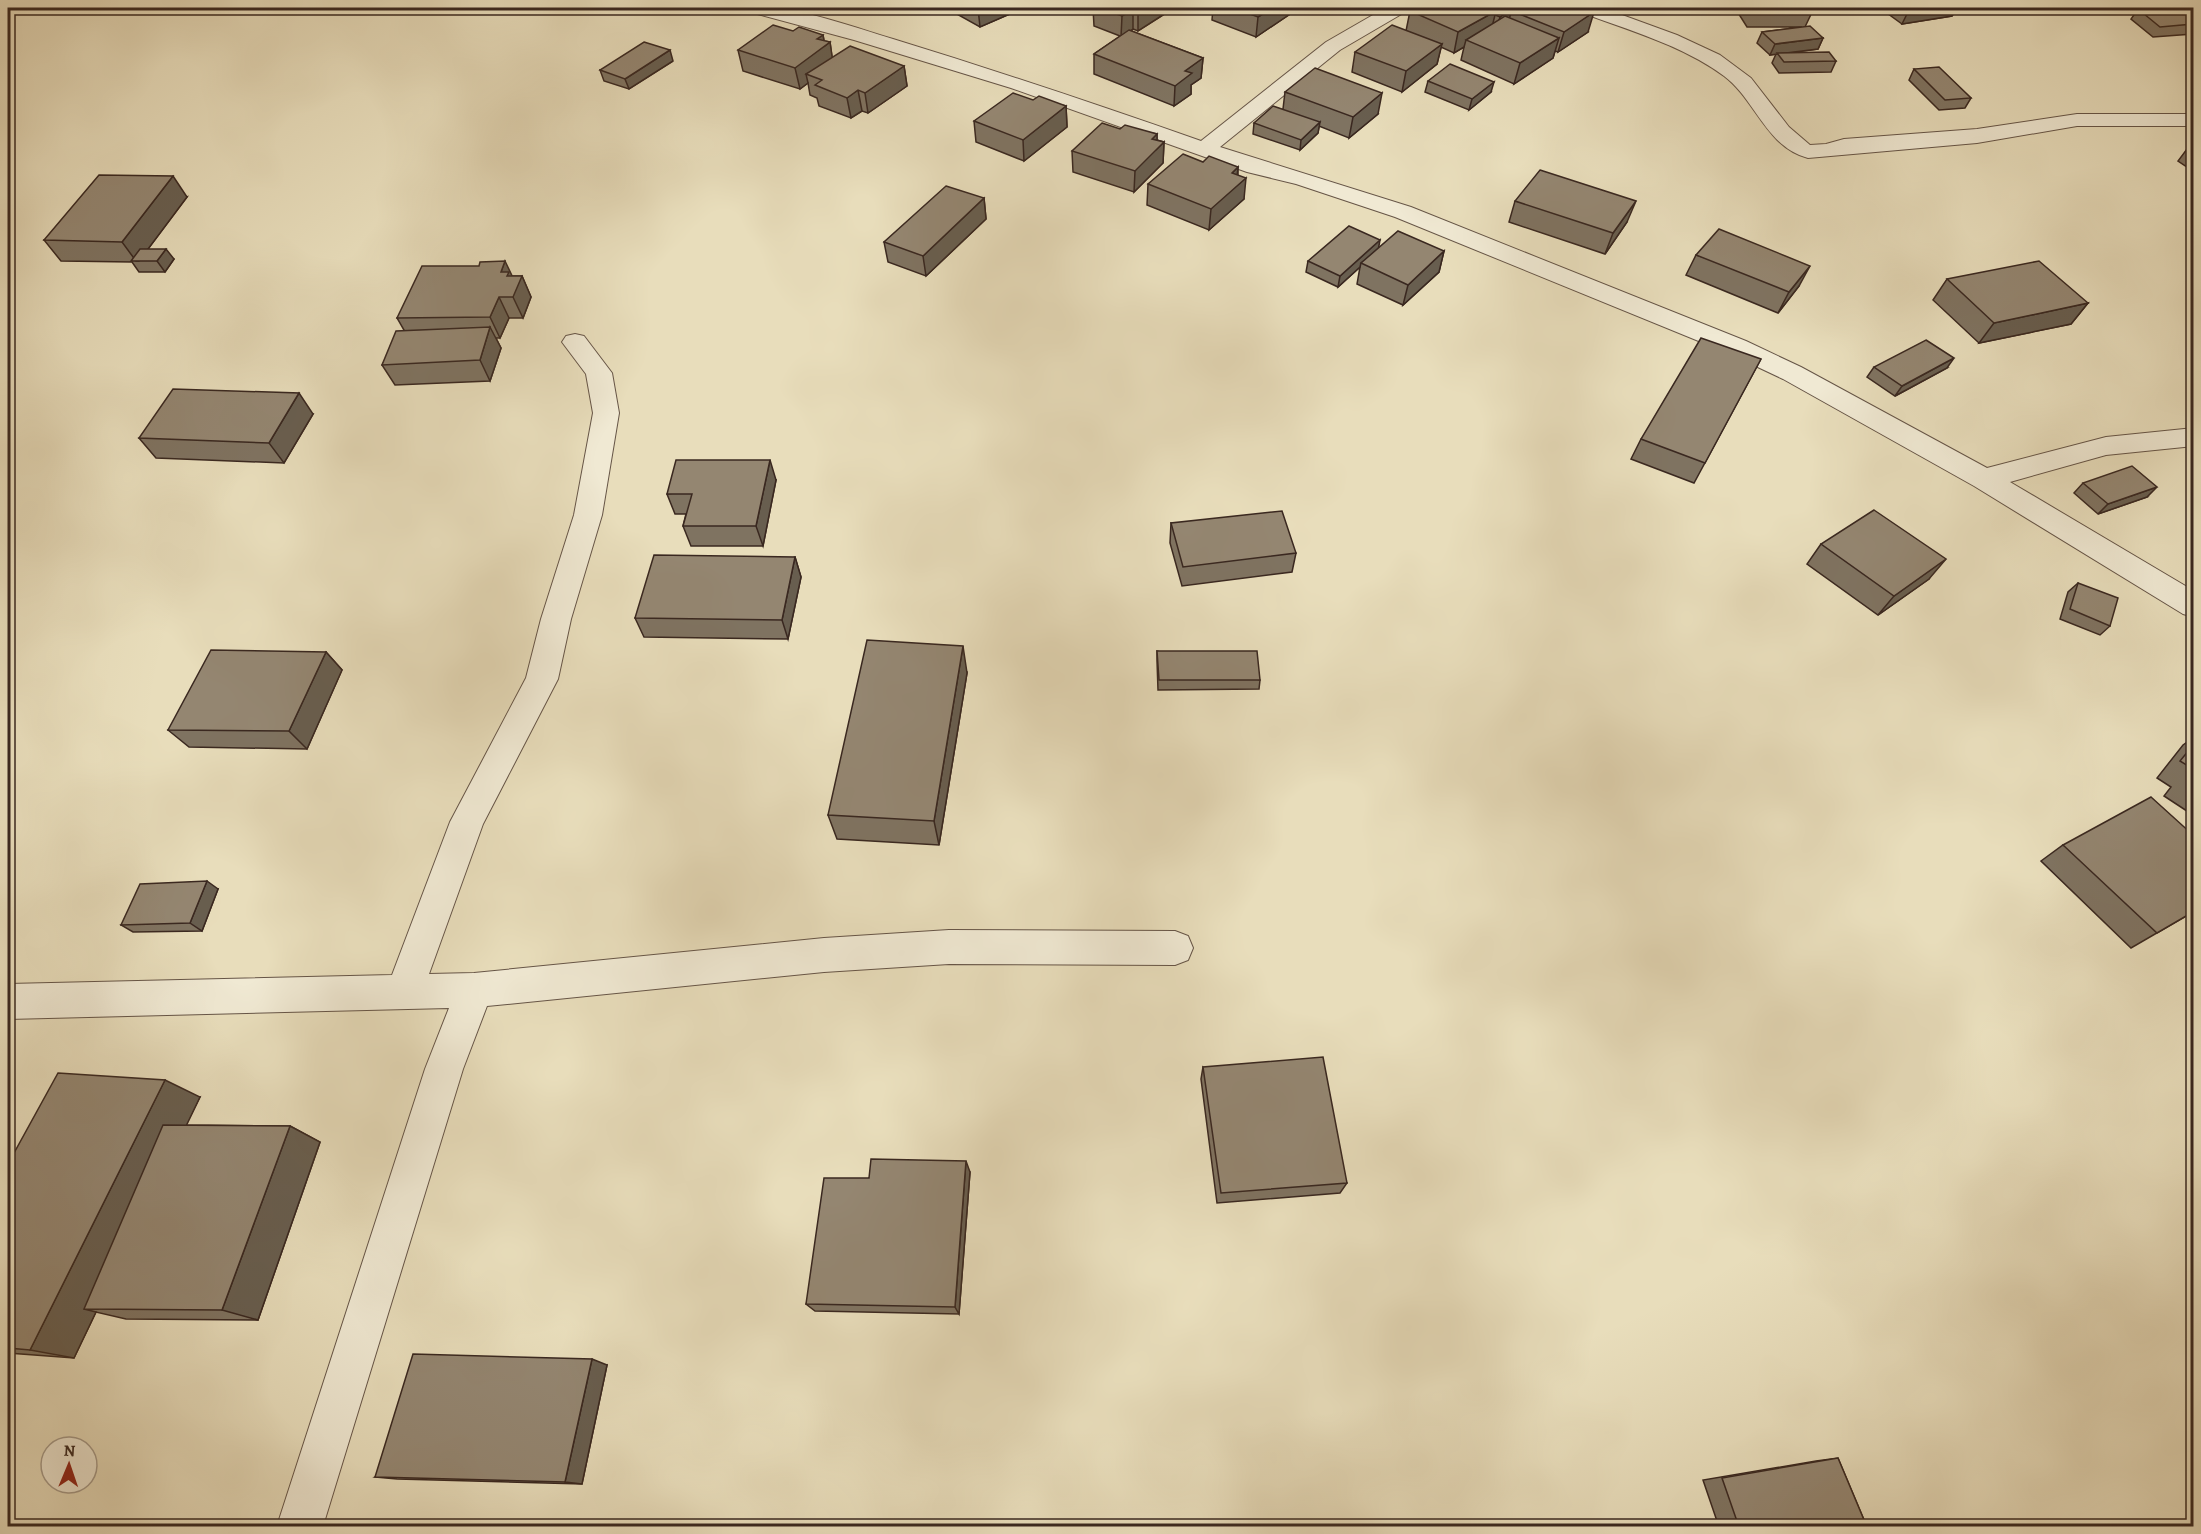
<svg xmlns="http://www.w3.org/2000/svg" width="2201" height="1534" viewBox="0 0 2201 1534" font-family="Alegreya,serif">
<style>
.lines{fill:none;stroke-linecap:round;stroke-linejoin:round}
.street-casing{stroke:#665547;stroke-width:2}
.street{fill:#f0e9d3;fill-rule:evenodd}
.wall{fill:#7f7361;stroke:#3a2820;stroke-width:1.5}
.shaded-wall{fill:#685e4f;stroke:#3a2820;stroke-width:1.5}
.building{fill:#948671;stroke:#3a2820;stroke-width:1.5}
</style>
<rect width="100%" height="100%" fill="#e8ddbb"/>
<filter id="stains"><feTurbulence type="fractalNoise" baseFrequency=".00333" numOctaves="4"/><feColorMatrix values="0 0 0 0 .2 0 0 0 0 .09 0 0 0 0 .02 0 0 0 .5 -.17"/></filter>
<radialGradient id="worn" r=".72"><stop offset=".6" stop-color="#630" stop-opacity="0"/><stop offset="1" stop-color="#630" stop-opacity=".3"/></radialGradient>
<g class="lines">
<defs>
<g id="street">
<path d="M747 8C789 3 852 27 893 39 997 71 1099 105 1201 141L1326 42 1385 8H1407L1405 12 1340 50 1220 147 1411 207 1746 341 1801 367 1987 468 2106 437 2194 428V446L2106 455 2010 482 2194 591V617L2183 614 1974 486 1783 379 1728 353 1395 217 1296 184 1247 172 1011 88 854 40 750 12Z"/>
<path d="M1577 8H1603L1677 35 1720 55 1751 78 1789 127 1810 145 1826 144 1844 139 1977 129 2077 114H2194V126H2077L1977 143 1808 158C1766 147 1756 100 1724 76 1682 45 1628 30 1580 12Z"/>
<polygon points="575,334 584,336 612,373 619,413 602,515 571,619 558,679 483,824 429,974 474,973 824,938 949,930 1175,931 1188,936 1193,948 1188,960 1175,965 949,964 824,972 487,1006 463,1069 323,1526 277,1526 425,1069 449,1008 8,1019 8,984 392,975 450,822 526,678 541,619 574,515 593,413 586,374 562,342 566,336"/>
</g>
</defs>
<use href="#street" class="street-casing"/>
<use href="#street" class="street"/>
</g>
<g class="wall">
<polygon points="946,8 1019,8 1019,10 980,27"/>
<polygon points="1093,8 1166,8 1166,13 1138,31 1133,29 1131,31 1203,58 1201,78 1191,85 1191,94 1174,106 1094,74 1094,54 1120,36 1094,26"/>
<polygon points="1213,8 1299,8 1256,37 1212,20"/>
<polygon points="1513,8 1513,10 1588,32 1558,52 1555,51 1553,58 1514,84 1461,60 1464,47 1454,53 1441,47 1437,64 1402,92 1352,72 1355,52 1406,31 1410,11"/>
<polygon points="1635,8 1654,8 1645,12"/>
<polygon points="1735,8 1814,8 1805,27 1823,38 1818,49 1788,53 1836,61 1831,72 1779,73 1772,63 1776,54 1770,55 1757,43 1762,32 1802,27 1747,27"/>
<polygon points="1880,8 1957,8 1952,16 1902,24"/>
<polygon points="2138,9 2193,12 2193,34 2153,37 2131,19"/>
<polygon points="823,35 824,41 830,42 832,57 904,66 907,86 868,113 862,111 851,118 819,106 817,98 810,95 808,83 800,89 743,71 738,50"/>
<polygon points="673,61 629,89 604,81 600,70"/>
<polygon points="1914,69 1971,98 1965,108 1939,110 1909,80"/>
<polygon points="1428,81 1491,92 1469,110 1425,92"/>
<polygon points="1285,92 1378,114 1349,138 1319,126 1318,133 1300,150 1253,134 1254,123 1283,109"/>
<polygon points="1033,100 1066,106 1067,127 1024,161 976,142 974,121"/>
<polygon points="1120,129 1157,134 1157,140 1164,142 1163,163 1134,192 1073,172 1072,151"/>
<polygon points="2193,141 2193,171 2178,161"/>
<polygon points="1203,162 1238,167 1238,175 1244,199 1209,230 1147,205 1148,184"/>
<polygon points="187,197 148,249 174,259 165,272 139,272 132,262 61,261 44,240"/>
<polygon points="984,198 986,219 926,276 888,262 884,242"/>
<polygon points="1515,201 1627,222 1605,254 1509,222"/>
<polygon points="1379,248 1444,251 1439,272 1403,305 1357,284 1360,267 1338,287 1306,272 1308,261"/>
<polygon points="1696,255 1799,286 1778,313 1686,275"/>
<polygon points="512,276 522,276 531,297 523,318 509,318 500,338 496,338 501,348 490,381 395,385 382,365 404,330 397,318"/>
<polygon points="1947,279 2088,303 2071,324 1979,343 1933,300"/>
<polygon points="1761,359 1694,483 1631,459 1641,439"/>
<polygon points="1874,367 1947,368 1895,396 1867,377"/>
<polygon points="313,414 284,463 156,458 139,438"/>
<polygon points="776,480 763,546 691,546 683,526 686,514 675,514 667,494"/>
<polygon points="2083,483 2147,497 2098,514 2074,493"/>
<polygon points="1171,523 1296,553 1292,572 1182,586 1170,543"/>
<polygon points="1821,544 1929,579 1878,615 1807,564"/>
<polygon points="795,557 801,577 788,639 644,637 635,618"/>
<polygon points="2078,583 2110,626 2100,635 2060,619 2068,592"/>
<polygon points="1157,651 1260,680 1259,689 1158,690 1157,661"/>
<polygon points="326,652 342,670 307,749 189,747 168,730"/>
<polygon points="967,673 939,845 837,839 828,815"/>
<polygon points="2193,738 2193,815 2164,796 2171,787 2157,778 2183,745"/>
<polygon points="2063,845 2193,912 2131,948 2041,861"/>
<polygon points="218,889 202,931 133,932 121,925"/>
<polygon points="1203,1067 1347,1183 1340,1193 1217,1203 1201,1079"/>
<polygon points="200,1097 186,1125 290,1126 320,1142 258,1320 126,1319 96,1312 74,1358 8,1353 8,1164"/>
<polygon points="970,1172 959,1314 815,1311 806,1304 869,1178"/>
<polygon points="607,1365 582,1484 397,1479 375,1477"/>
<polygon points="1838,1458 1867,1527 1719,1527 1703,1480 1816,1461"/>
</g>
<g class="shaded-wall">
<polygon points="978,8 1019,8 1019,10 980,27"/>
<polygon points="1143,8 1166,8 1166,13 1138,31 1138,11"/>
<polygon points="1272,8 1299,8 1256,37 1258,17"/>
<polygon points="1513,8 1509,19 1497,28 1500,17"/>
<polygon points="1647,8 1654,8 1645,12"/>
<polygon points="1910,8 1957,8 1952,16 1902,24"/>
<polygon points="1133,9 1133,29 1121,37 1122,16"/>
<polygon points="1496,11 1491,31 1466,40 1464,47 1454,53 1458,32"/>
<polygon points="1594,12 1588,32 1558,52 1564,32"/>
<polygon points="823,35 825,46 830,42 833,63 806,74 808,83 800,89 795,68 817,39"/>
<polygon points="1559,38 1553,58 1514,84 1520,63"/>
<polygon points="1823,38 1818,49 1770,55 1775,44"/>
<polygon points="1442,44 1437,64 1402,92 1406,71"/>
<polygon points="670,50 673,61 629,89 625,79"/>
<polygon points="1203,58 1201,78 1191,85 1191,94 1174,106 1175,86 1185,71"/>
<polygon points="904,66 907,86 868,113 865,93"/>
<polygon points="1494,82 1491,92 1469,110 1472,99"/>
<polygon points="858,90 862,111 851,118 847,98"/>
<polygon points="1382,93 1378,114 1349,138 1353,117"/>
<polygon points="1066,106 1067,127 1024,161 1023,140"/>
<polygon points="1320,122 1318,133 1300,150 1301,140"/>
<polygon points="1157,134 1157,149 1164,142 1163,163 1134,192 1135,171 1152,139"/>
<polygon points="1238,167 1236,186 1246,178 1244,199 1209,230 1211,209 1232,173"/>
<polygon points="173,176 187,197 139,261 136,261 122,242"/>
<polygon points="984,198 986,219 926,276 923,256"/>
<polygon points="1636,201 1627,222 1605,254 1613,233"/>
<polygon points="1380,240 1378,251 1361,263 1360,267 1338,287 1340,276"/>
<polygon points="166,249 174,259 165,272 157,261"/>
<polygon points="1444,251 1439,272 1403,305 1408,285"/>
<polygon points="505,261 515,282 522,276 531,297 523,318 501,272"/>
<polygon points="1810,266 1799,286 1778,313 1789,292"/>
<polygon points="499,297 509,318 500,338 490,317"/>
<polygon points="2088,303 2071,324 1979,343 1994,323"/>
<polygon points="490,327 501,348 490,381 480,360"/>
<polygon points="1954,358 1947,368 1895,396 1902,386"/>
<polygon points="299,393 313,414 284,463 269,443"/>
<polygon points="770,460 776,480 763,546 756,526"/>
<polygon points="2157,487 2147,497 2098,514 2108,504"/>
<polygon points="795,557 801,577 788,639 782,620"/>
<polygon points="1946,559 1929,579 1878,615 1894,596"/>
<polygon points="963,646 967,673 939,845 934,821"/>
<polygon points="326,652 342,670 307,749 289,731"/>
<polygon points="207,881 218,889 202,931 190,923"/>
<polygon points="165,1080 200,1097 98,1309 84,1309 96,1312 74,1358 30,1350"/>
<polygon points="290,1126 320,1142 258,1320 222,1310"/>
<polygon points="966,1161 970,1172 959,1314 955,1307"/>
<polygon points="592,1359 607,1365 582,1484 565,1482"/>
</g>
<g class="building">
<polygon points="1099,8 1143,8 1138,11 1133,9 1122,16"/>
<polygon points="1233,8 1272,8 1258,17"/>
<polygon points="1416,8 1488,8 1496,11 1458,32 1410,11"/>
<polygon points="1488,8 1513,8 1500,17 1495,15 1496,11"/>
<polygon points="1517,8 1583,8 1594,12 1564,32 1512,11"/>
<polygon points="2156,8 2188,8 2193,12 2193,24 2160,27 2138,9"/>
<polygon points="1505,16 1559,38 1520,63 1466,40"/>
<polygon points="773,25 793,31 799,27 823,35 817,39 830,42 795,68 738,50"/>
<polygon points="1392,25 1442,44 1406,71 1355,52"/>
<polygon points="1810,26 1823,38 1775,44 1762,32"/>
<polygon points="1129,30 1203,58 1185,71 1192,73 1175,86 1094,54"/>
<polygon points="644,42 670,50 625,79 600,70"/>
<polygon points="850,46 904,66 865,93 858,90 847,98 815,85 822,80 806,74"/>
<polygon points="1829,52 1836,61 1784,62 1777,53"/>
<polygon points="1450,64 1494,82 1472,99 1428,81"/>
<polygon points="1939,67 1971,98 1945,100 1914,69"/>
<polygon points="1315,68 1382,93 1353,117 1285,92"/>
<polygon points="1013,93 1033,100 1039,96 1066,106 1023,140 974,121"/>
<polygon points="1273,106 1320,122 1301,140 1254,123"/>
<polygon points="1102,123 1120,129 1125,125 1157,134 1152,139 1164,142 1135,171 1072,151"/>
<polygon points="1183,154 1203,162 1209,156 1238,167 1232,173 1246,178 1211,209 1148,184"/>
<polygon points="1540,170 1636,201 1613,233 1515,201"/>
<polygon points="99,175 173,176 122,242 44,240"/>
<polygon points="946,186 984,198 923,256 884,242"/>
<polygon points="1349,226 1380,240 1340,276 1308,261"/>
<polygon points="1719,229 1810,266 1789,292 1696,255"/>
<polygon points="1398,231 1444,251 1408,285 1361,263"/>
<polygon points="140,249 166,249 157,261 131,261"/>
<polygon points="505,261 501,272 509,272 507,276 522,276 513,297 499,297 490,317 397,318 422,266 479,266 480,262"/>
<polygon points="2039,261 2088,303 1994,323 1947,279"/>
<polygon points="490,327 480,360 382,365 396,331"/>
<polygon points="1701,338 1761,359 1705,463 1641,439"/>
<polygon points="1926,340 1954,358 1902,386 1874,367"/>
<polygon points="173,389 299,393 269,443 139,438"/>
<polygon points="676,460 770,460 756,526 683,526 692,494 667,494"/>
<polygon points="2132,466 2157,487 2108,504 2083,483"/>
<polygon points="1874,510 1946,559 1894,596 1821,544"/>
<polygon points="1282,511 1296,553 1183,567 1171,523"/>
<polygon points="654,555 795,557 782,620 635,618"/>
<polygon points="2078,583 2118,598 2110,626 2070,609"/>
<polygon points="867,640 963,646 934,821 828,815"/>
<polygon points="211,650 326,652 289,731 168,730"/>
<polygon points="1157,651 1257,651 1260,680 1159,680"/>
<polygon points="2193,745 2193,769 2180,761"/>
<polygon points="2193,773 2193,783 2188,779"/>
<polygon points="2151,797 2193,835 2193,912 2157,933 2063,845"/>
<polygon points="207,881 190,923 121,925 140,884"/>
<polygon points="1323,1057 1347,1183 1221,1193 1203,1067"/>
<polygon points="58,1073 165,1080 30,1350 8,1348 8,1164"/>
<polygon points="163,1125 290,1126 222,1310 84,1309"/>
<polygon points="871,1159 966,1161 955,1307 806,1304 824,1178 869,1178"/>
<polygon points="413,1354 592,1359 565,1482 375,1477"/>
<polygon points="1838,1458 1867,1527 1739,1527 1722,1478"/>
</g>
<rect width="2201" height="1534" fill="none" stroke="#e8ddbb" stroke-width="30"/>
<rect x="9" y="9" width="2183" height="1516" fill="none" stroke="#3a2820" stroke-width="3"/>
<rect x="15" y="15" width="2171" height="1504" fill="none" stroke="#3a2820" stroke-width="1.5"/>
<g transform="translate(69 1465) rotate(2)"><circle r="28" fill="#f0e9d3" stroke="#a79c8b" stroke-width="1.5"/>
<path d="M0-4.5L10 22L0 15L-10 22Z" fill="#8f2418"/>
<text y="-9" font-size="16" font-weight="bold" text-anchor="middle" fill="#3a2820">N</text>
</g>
<rect width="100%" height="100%" filter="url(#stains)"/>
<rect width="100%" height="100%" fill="url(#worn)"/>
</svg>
